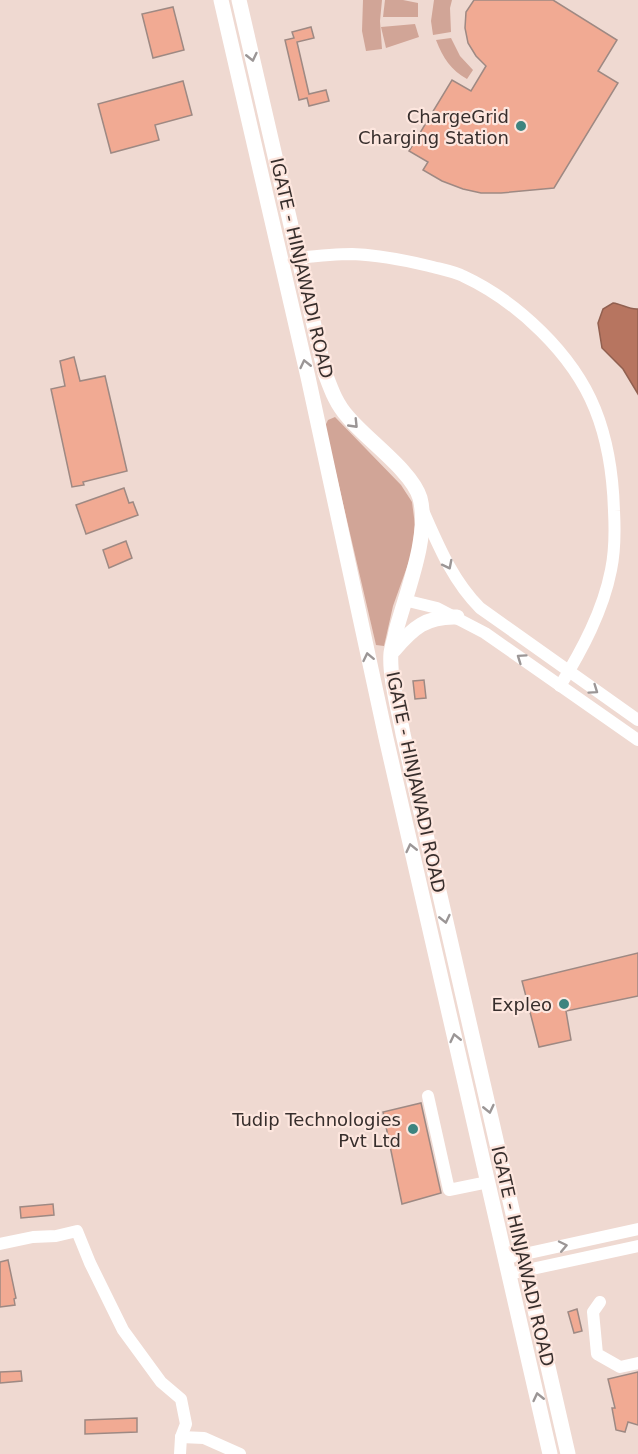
<svg xmlns="http://www.w3.org/2000/svg" width="638" height="1454" viewBox="0 0 638 1454" font-family="'DejaVu Sans',sans-serif">
<style>
.green{fill:#d1a597}
.water{fill:#b77560;stroke:#916050;stroke-width:1.5}
.building{fill:#f1aa93;stroke:#9e8983;stroke-width:1.5}
.lines{fill:none;stroke-linecap:round;stroke-linejoin:round}
.minor{stroke:#fff;stroke-width:12}
.major{stroke:#fff;stroke-width:15}
.oneway{stroke:#9b9696}
.poi-dot{fill:#3d847f;stroke:#fde6de;stroke-width:2}
.labels{text-anchor:middle;dominant-baseline:central;stroke-width:4.5;stroke-linejoin:round;paint-order:stroke}
.poi-label{font-size:18px;fill:#372e2c;stroke:#fde6de;text-anchor:end}
.street-label{font-size:18px;fill:#372e2c;stroke:#fde6de}
</style>
<rect width="100%" height="100%" fill="#efd9d1"/>
<g class="green">
<polygon points="363,0 382,0 380,21 382,49 366,51 362,31"/>
<polygon points="385,0 403,0 418,3 418,17 383,17"/>
<polygon points="434,0 452,0 450,8 451,32 433,35 431,21"/>
<polygon points="415,24 419,37 386,48 381,27"/>
<path d="M451 38 460 56 473 70 467 79C451 70 443 58 436 40Z"/>
<polygon points="335,417 401,485 412,502 415,525 412,553 393,606 384,646 376,645 325,426 328,420"/>
</g>
<path class="water" d="M613 303C622 304 629 310 638 309V394L623 369 602 348 598 323 603 309Z"/>
<g class="building">
<polygon points="474,0 553,0 617,40 598,71 618,83 554,188 501,193 481,193 463,189 442,181 423,170 428,162 409,151 452,80 471,91 486,66 476,56 468,43 465,28 466,12"/>
<polygon points="173,7 184,50 153,58 142,14"/>
<polygon points="311,27 314,38 297,42 309,94 326,90 329,101 309,106 307,98 299,100 285,40 294,38 292,32"/>
<polygon points="183,81 192,115 155,125 159,140 111,153 98,104"/>
<polygon points="74,357 80,381 105,376 127,471 83,482 84,485 72,487 51,389 65,386 60,361"/>
<polygon points="124,488 129,503 133,502 138,515 86,534 76,505"/>
<polygon points="126,541 132,558 109,568 103,550"/>
<polygon points="424,680 426,698 415,699 413,681"/>
<polygon points="638,953 638,996 566,1011 571,1040 539,1047 522,981"/>
<polygon points="421,1103 441,1193 402,1204 383,1112"/>
<polygon points="53,1204 54,1215 21,1218 20,1207"/>
<polygon points="8,1260 16,1298 14,1299 15,1305 0,1307 0,1262"/>
<polygon points="577,1309 582,1331 574,1333 568,1312"/>
<polygon points="21,1371 22,1381 0,1383 0,1372"/>
<polygon points="638,1372 638,1425 628,1422 625,1432 616,1430 612,1408 615,1408 608,1379"/>
<polygon points="137,1418 137,1432 85,1434 85,1420"/>
</g>
<g class="lines">
<g class="minor">
<path d="M298 258C316 256 335 254 352 254 378 255 404 260 429 266 440 269 453 271 463 276 517 301 573 354 595 409 608 441 613 476 614 511 615 530 615 551 611 570 603 611 582 650 560 686"/>
<path d="M424 513C439 547 453 581 480 608L638 720"/>
<polyline points="404,600 437,608 485,633 638,740"/>
<polyline points="428,1096 449,1190 488,1182"/>
<polyline points="0,1244 33,1237 56,1236 77,1231 90,1263 123,1330 161,1382 181,1399 186,1424 181,1437 180,1454"/>
<polyline points="506,1258 638,1229"/>
<polyline points="509,1274 638,1246"/>
<polyline points="600,1302 593,1312 597,1354 620,1367 638,1363"/>
<polyline points="181,1437 204,1438 240,1454"/>
</g>
<g class="major">
<polyline points="221,0 308,377 386,738 550,1454"/>
<path d="M239 0 325 373C331 389 336 404 348 417 367 440 412 471 420 498 430 536 406 593 396 631 395 638 392 646 391 653 389 676 399 712 403 734L568 1454"/>
<path d="M394 650C413 628 426 616 457 617"/>
</g>
</g>
<defs><path id="oneway-chevron" d="M-2-3.5L2.5 0L-2 3.5" fill="none" stroke-width="1.6" stroke-linecap="round" stroke-linejoin="round" transform="scale(1.5)"/></defs>
<g class="oneway">
<use href="#oneway-chevron" transform="translate(252 57) rotate(77)"/>
<use href="#oneway-chevron" transform="translate(305 364) rotate(-103)"/>
<use href="#oneway-chevron" transform="translate(354 424) rotate(46)"/>
<use href="#oneway-chevron" transform="translate(448 565) rotate(63)"/>
<use href="#oneway-chevron" transform="translate(368 657) rotate(-102)"/>
<use href="#oneway-chevron" transform="translate(521 658) rotate(-145)"/>
<use href="#oneway-chevron" transform="translate(594 690) rotate(35)"/>
<use href="#oneway-chevron" transform="translate(411 848) rotate(-103)"/>
<use href="#oneway-chevron" transform="translate(445 919) rotate(77)"/>
<use href="#oneway-chevron" transform="translate(455 1038) rotate(-103)"/>
<use href="#oneway-chevron" transform="translate(489 1109) rotate(77)"/>
<use href="#oneway-chevron" transform="translate(563 1246) rotate(-12)"/>
<use href="#oneway-chevron" transform="translate(538 1397) rotate(-103)"/>
</g>
<g class="poi-dot">
<circle cx="521" cy="126" r="6"/>
<circle cx="564" cy="1004" r="6"/>
<circle cx="413" cy="1129" r="6"/>
</g>
<g class="labels">
<g class="poi-label">
<text x="509" y="116">ChargeGrid<tspan x="509" dy="21">Charging Station</tspan></text>
<text x="552" y="1004">Expleo</text>
<text x="401" y="1119">Tudip Technologies<tspan x="401" dy="21">Pvt Ltd</tspan></text>
</g>
<g class="street-label">
<text transform="translate(302 268) rotate(77)">IGATE - HINJAWADI ROAD</text>
<text transform="translate(416 782) rotate(78)">IGATE - HINJAWADI ROAD</text>
<text transform="translate(523 1256) rotate(77)">IGATE - HINJAWADI ROAD</text>
</g>
</g>
</svg>
